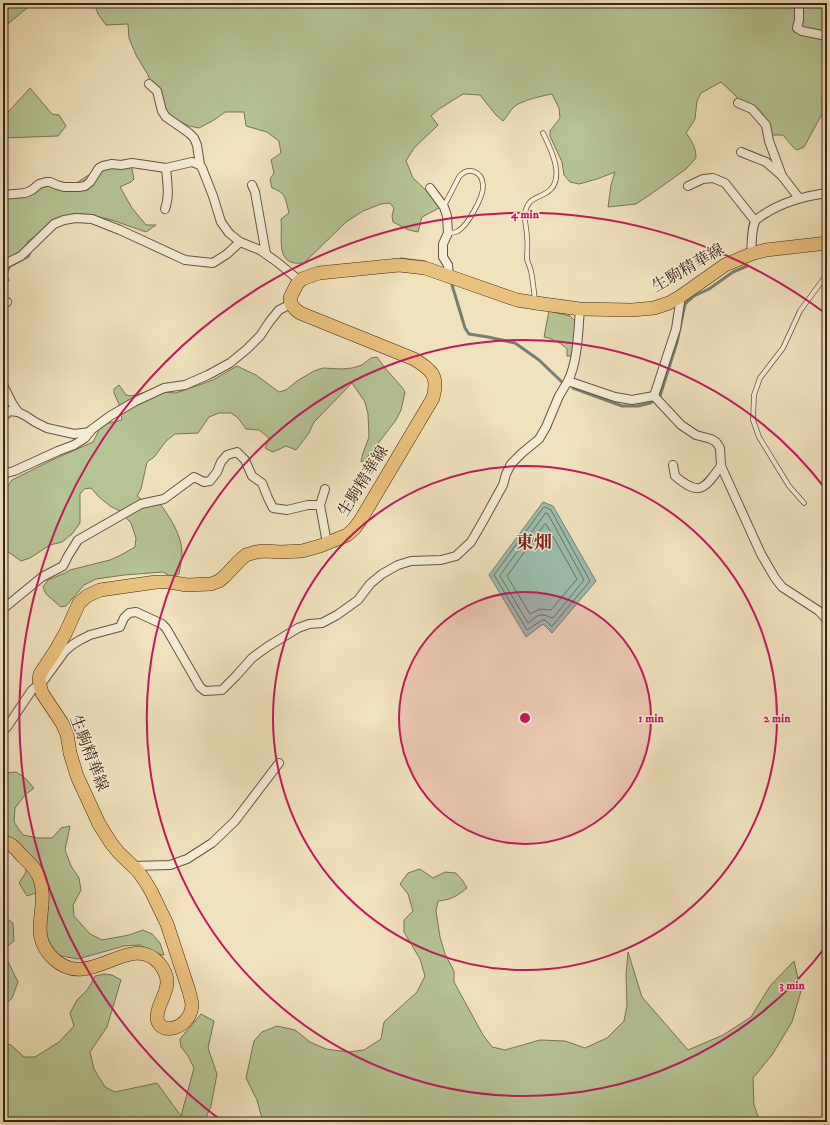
<svg xmlns="http://www.w3.org/2000/svg" width="830" height="1125" viewBox="0 0 830 1125" font-family="'IM FELL DW Pica','Noto Serif JP',serif">
<style>
.green{fill:#b6c494;stroke:#7a7355}
.water{fill:#9bbead;stroke:#768071}
.lines{fill:none;stroke-linecap:round;stroke-linejoin:round}
.shore{stroke:#6c7062;stroke-width:1}
.stream{stroke:#768071;stroke-width:3}
.lane-casing{stroke:#6a5240;stroke-width:5.5}
.street-casing{stroke:#6a5240;stroke-width:10}
.primary-casing{stroke:#3e2216;stroke-width:14}
.lane{stroke:#f5ecd4;stroke-width:4}
.street{stroke:#f5ecd4;stroke-width:8}
.primary{stroke:#e8c17e;stroke-width:13}
.ring{fill:none;stroke:#c2185b;stroke-width:2}
.labels{text-anchor:middle;dominant-baseline:central;stroke-width:3;stroke-linejoin:round;paint-order:stroke}
.street-label{font-size:16px;fill:#3e2216;stroke:#f5ecd4}
.quarter-label{font-size:18px;font-weight:bold;fill:#7a1f14;stroke:#f5ecd4}
.centre{fill:#c2185b;stroke:#f5ecd4;stroke-width:2}
.ring-label{font-size:12px;text-anchor:middle;font-weight:bold;fill:#c2185b;stroke:#f5ecd4;stroke-width:3;stroke-linejoin:round;paint-order:stroke}
</style>
<rect width="100%" height="100%" fill="#f0e2bd"/>
<filter id="stains"><feTurbulence type="fractalNoise" baseFrequency=".005" numOctaves="4"/><feColorMatrix values="0 0 0 0 .2 0 0 0 0 .09 0 0 0 0 .02 0 0 0 .5 -.17"/></filter>
<radialGradient id="worn" r=".72"><stop offset=".6" stop-color="#630" stop-opacity="0"/><stop offset="1" stop-color="#630" stop-opacity=".3"/></radialGradient>
<g class="green">
<polygon points="3,3 33,3 3,28"/>
<path d="M94 3H827V105L804 147 797 150 793 147 783 135H769L734 94 721 82 701 93 697 101 695 119 686 133C692 141 696 148 696 158L686 169 651 194 636 204 608 207 611 185 615 172 597 179 579 184 570 182 564 175 562 162 550 136V131L560 118 559 108 552 94C542 96 523 100 515 106 510 110 507 117 503 121L496 115 480 95 463 94 439 109 431 116 438 125 414 148 406 161 413 178 430 194 441 207 422 217 418 232 409 230 393 222 392 216 394 208 390 203 381 204 363 211 346 222 304 263C274 267 283 238 281 219L289 213C285 199 287 193 272 188L270 179 274 173 271 160 281 153 279 141 267 132 246 126 244 112H225L214 120 199 128 189 126 161 112 148 75 136 55 129 38 128 24 106 25 98 14Z"/>
<polygon points="30,88 52,114 59,115 66,126 58,136 3,138 3,112 8,112 22,97"/>
<polygon points="131,164 134,179 131,182 120,187 132,208 146,225 156,225 146,232 112,220 85,214 63,216 27,242 32,250 29,257 10,267 7,275 9,281 3,280 3,197 45,183 72,186 87,176 112,165"/>
<path d="M549 311 570 316 576 322 572 356H567V349C560 342 553 339 544 337Z"/>
<path d="M377 357C382 364 387 371 393 377 398 383 401 385 405 392L401 410 396 420 365 460 361 462 363 453 369 437 368 414 365 402 352 383 314 422 309 433 296 450 286 446 273 452 265 448 269 438 259 430 246 429 238 418 231 413H219L209 417 198 433 175 434 166 441 154 457 147 462 141 489 137 496 146 503 158 501C169 516 181 533 182 552 182 559 180 568 179 574L172 577 163 572 124 575 96 579 84 585 66 606 61 607 46 594 43 587 48 580 65 573 70 570 110 560 121 555 135 547 136 538 131 523 120 511 110 506 99 497 91 488 84 489 80 494V523L72 534 62 542 50 545 30 558 21 561 7 551 3 554V493L12 480 52 460 93 442 99 430 105 424 122 420 119 404 114 393V389L119 385 126 395 131 396 150 391 176 393 213 380 237 366 256 375 279 392 286 390 297 381 314 371 323 368 342 369 352 368 362 365 371 358Z"/>
<polygon points="16,772 24,777 34,788 25,795 15,808 14,822 23,835 38,838 52,838 61,828 70,826 65,850 71,866 79,878 81,890 73,905 74,916 90,934 102,940 129,935 143,930 152,934 160,943 164,955 156,954 140,945 124,946 78,959 61,956 50,949 38,927 48,909 46,897 39,892 27,896 19,883 26,872 24,859 8,842 3,831 3,774 5,773"/>
<path d="M420 869 433 878 445 872 456 873 463 881 467 888C457 896 451 900 438 901L436 911 440 937 445 954 454 971V982L483 1035 492 1047 505 1050 540 1040 565 1041 585 1048 607 1038 624 1021 627 1005 626 975 628 952 642 997 688 1050 723 1035 751 1017 770 986 794 961 801 991 792 1022 772 1055 753 1078 754 1105 760 1122H263L257 1100 246 1078 254 1041 262 1032 277 1026 295 1030 310 1042 326 1049 348 1052 364 1050 381 1039 384 1022 417 992 425 976 420 959 404 932V920L413 911 408 894 400 884 408 873Z"/>
<polygon points="3,916 13,923 14,941 3,950"/>
<polygon points="3,951 18,982 12,998 3,1007"/>
<polygon points="104,974 112,975 121,980 107,1027 90,1052 94,1069 105,1087 115,1092 157,1083 181,1116 194,1068 188,1056 181,1047 180,1039 201,1014 214,1021 208,1048 217,1074 211,1106 204,1122 3,1122 3,1043 11,1045 24,1057 35,1057 59,1042 74,1026 70,1013 77,1000 88,989 95,976"/>
</g>
<polygon class="water" points="543,502 553,506 596,581 552,633 543,624 526,637 489,575"/>
<g class="lines">
<g class="shore">
<polygon points="545,507 551,510 590,581 553,625 551,626 545,620 542,620 527,630 494,575 543,508"/>
<path d="M546 513 548 514 584 580 553 618C550 618 547 615 543 615 537 614 533 620 528 623L500 576Z"/>
<polygon points="546,524 577,579 551,610 540,609 530,614 507,576 544,525"/>
</g>
<g class="stream">
<polyline points="401,259 425,262"/>
<polyline points="452,285 465,328 469,334 488,337 515,343 539,360 563,383"/>
<polyline points="573,388 622,406 638,406 650,403 660,396 677,342 685,304 694,296 709,289 733,272 747,266"/>
</g>
<defs>
<g id="lane">
<path d="M444 206 459 177C468 166 482 171 483 185 484 197 467 226 458 231 455 233 451 233 448 233"/>
<path d="M535 301C534 291 533 281 531 271 530 267 528 263 527 259 527 252 528 245 527 237 527 230 524 220 525 213 528 198 536 199 546 193 567 181 551 149 543 133"/>
<polyline points="804,503 789,486 759,437 753,420 754,395 760,378 783,348 800,311 827,274"/>
</g>
<g id="street">
<polyline points="799,7 799,20 797,28 802,31 827,36"/>
<polyline points="149,84 157,91 162,111 166,117 189,133 194,138 197,145 200,165"/>
<polyline points="738,103 752,109 766,125 769,141 782,176"/>
<polyline points="741,152 766,162 782,176 799,198"/>
<polyline points="252,185 255,192 266,254"/>
<polyline points="688,186 703,179 713,178 725,183 755,221"/>
<polyline points="430,188 444,207 447,216 448,233 443,244 443,257 448,265 449,277"/>
<polyline points="3,195 25,193 32,190 39,184 46,182 50,182 57,185 64,187 79,187 85,186 90,182 99,168 103,166 112,164 121,165 132,163 166,168 192,162 200,165 202,168 213,196 221,222 229,233 240,242 260,250 277,262 300,281"/>
<path d="M165 209C170 196 167 182 166 168"/>
<path d="M751 254C752 245 751 227 756 220 759 217 763 215 766 213 785 201 805 196 827 193"/>
<polyline points="3,265 21,256 54,224 64,220 76,218 92,219 120,230 185,260 213,263 227,254 240,242"/>
<polyline points="3,305 7,302"/>
<path d="M568 381C578 361 578 332 580 309"/>
<polyline points="3,385 12,403 18,412 26,416 35,422 47,428 74,434 90,432"/>
<polyline points="654,396 681,425 696,435 711,439 716,442 720,448 721,466 761,554 775,578 782,587 819,611 827,620"/>
<polyline points="654,396 676,329 681,296"/>
<polyline points="3,417 9,411 18,412"/>
<path d="M673 465 675 476C700 497 704 489 721 466"/>
<polyline points="3,474 14,471 58,451 74,445 85,438 91,430 110,416 134,402 164,388 185,385 208,375 230,363 247,349 260,336 270,321 279,310 291,304"/>
<polyline points="325,489 320,505 327,543"/>
<polyline points="3,609 42,577 63,566 68,556 78,540 141,504 164,499 194,477 204,482 210,481 217,472 221,462 227,455 237,452 245,460 252,476 262,483 268,498 273,508 287,510 308,505 320,505"/>
<polyline points="3,730 7,727 32,690 44,680 65,651 72,645 80,640 90,635 120,627 124,618 129,613 136,612 162,624 166,628 200,687 205,691 222,690 236,676 252,658 267,647 298,628 309,624 322,623 337,615 358,600 370,584 382,574 398,565 411,561 441,560 456,556 471,542 482,523 503,485 506,474 511,464 522,453 539,439 546,427 559,396 568,381 615,397 632,400 654,396"/>
<polyline points="133,866 170,865 187,859 212,843 235,821 279,763"/>
</g>
<path id="primary" d="M3 842C12 843 17 850 22 856 30 863 39 872 41 883 48 912 27 935 55 960 90 991 130 931 159 963 164 969 167 974 167 982 167 993 160 1001 158 1011 151 1037 189 1033 192 1006 192 1001 190 996 189 991L167 924 151 891 145 881 138 871 119 853 111 843 99 824 77 776 70 753 67 734 62 723 42 693 40 685 39 679 40 674 57 648 66 632 79 603 87 596 100 590 156 582H169L187 585 211 584 219 581 225 576 239 561 246 555 256 552 264 551 281 552 302 551 320 546 347 535 354 529 360 521 433 398C439 376 432 370 414 359L300 313 295 309 291 304 290 298 297 284 302 279 319 273 399 265 425 268 517 300 536 303 580 309 632 310 654 308 669 303 681 296 725 265 751 254 766 250 827 243"/>
</defs>
<use href="#lane" class="lane-casing"/>
<use href="#street" class="street-casing"/>
<use href="#primary" class="primary-casing"/>
<use href="#lane" class="lane"/>
<use href="#street" class="street"/>
<use href="#primary" class="primary"/>
</g>
<circle cx="525" cy="718" r="126" fill="#c2185b" fill-opacity=".12"/>
<g class="ring">
<circle cx="525" cy="718" r="126"/>
<circle cx="525" cy="718" r="252"/>
<path d="M827 945A378 378 0 1 1 827 491"/>
<path d="M222 1121A504 504 0 0 1 825 313"/>
</g>
<g class="labels">
<g class="street-label">
<text transform="translate(688 268) rotate(-30)">生駒精華線</text>
<text transform="translate(363 481) rotate(-58)">生駒精華線</text>
<text transform="translate(89 753) rotate(69)">生駒精華線</text>
</g>
<g class="quarter-label">
<text x="534" y="543">東畑</text>
</g>
</g>
<circle cx="525" cy="718" r="6" class="centre"/>
<g class="ring-label">
<text x="525" y="218">4 min</text>
<text x="651" y="722">1 min</text>
<text x="777" y="722">2 min</text>
<text x="792" y="989">3 min</text>
</g>
<rect width="830" height="1125" fill="none" stroke="#f0e2bd" stroke-width="16"/>
<rect x="4" y="4" width="822" height="1117" fill="none" stroke="#3e2216" stroke-width="2"/>
<rect x="8" y="8" width="814" height="1109" fill="none" stroke="#3e2216"/>
<rect width="100%" height="100%" filter="url(#stains)"/>
<rect width="100%" height="100%" fill="url(#worn)"/>
</svg>
